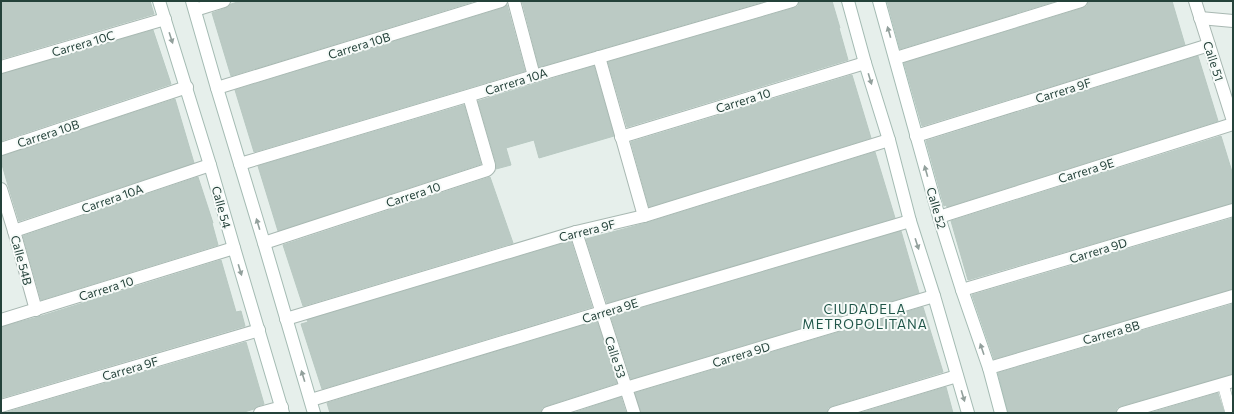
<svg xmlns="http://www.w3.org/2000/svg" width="1234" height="414" viewBox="0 0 1234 414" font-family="Commissioner,sans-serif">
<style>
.building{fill:#bbcac4;stroke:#b8c9c2}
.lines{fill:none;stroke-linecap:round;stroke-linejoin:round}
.lane-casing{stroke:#a8b8b2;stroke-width:12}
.street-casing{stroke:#a8b8b2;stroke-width:14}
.secondary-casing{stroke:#a4bbb3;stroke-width:14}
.lane{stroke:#fff;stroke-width:11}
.street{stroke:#fff;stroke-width:12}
.secondary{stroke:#fff;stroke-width:12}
.oneway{fill:#92a09c}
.labels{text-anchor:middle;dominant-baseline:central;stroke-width:4;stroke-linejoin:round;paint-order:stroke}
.street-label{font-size:12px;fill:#24423a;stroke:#f7fbf9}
.neighbourhood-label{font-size:13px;letter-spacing:1px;fill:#1f5548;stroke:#f7fbf9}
</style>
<rect width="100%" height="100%" fill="#e6efeb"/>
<g class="building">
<polygon points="1,1 150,1 154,14 1,59"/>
<polygon points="241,1 472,1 472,2 231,76 212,13 226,8 231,4"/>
<polygon points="522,1 765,1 539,67"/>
<polygon points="799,1 832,1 840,28 839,28 848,60 627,127 608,62 794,8 798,6"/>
<polygon points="887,1 1056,1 900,49"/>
<polygon points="1088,1 1172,1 1185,45 922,126 904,63 1083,8 1087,6"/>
<polygon points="507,5 525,71 254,152 235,90 503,8"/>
<polygon points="153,30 171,84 1,141 1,74"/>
<polygon points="1198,56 1218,121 947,207 946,205 944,206 926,141"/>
<polygon points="594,66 614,136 539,158 534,140 506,148 511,165 496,169 496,163 478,101"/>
<polygon points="852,75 871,138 649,207 631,142"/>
<polygon points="175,99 194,163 19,221 7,182 1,161 1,156"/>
<polygon points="464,105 481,164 278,231 258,166"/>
<polygon points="1221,136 1233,175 1233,203 968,280 951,221"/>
<polygon points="875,152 895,218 607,303 586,239 646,223"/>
<polygon points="198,177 213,223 212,223 218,245 41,300 23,236"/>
<polygon points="490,177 513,243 303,306 283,245"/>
<polygon points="1233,218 1233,289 994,359 972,295"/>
<polygon points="901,231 919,293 631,379 611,317"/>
<polygon points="571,241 592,307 322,389 301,324 308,322 307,320"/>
<polygon points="221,260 236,312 241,311 245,326 1,398 1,327 38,317"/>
<polygon points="1233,304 1233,374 1121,406 1117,408 1116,413 1008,413 998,373"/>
<polygon points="923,307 943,372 832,406 828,408 827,413 641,413 635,393"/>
<polygon points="597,321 617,383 546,406 542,408 541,413 330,413 327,403"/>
<polygon points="246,342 264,404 258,406 254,409 241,413 4,413"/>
<polygon points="946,387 953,413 860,413"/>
<polygon points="1218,393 1224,412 1150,413"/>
<polygon points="621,397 626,413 573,413"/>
</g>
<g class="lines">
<defs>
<polyline id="lane" points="1223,384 1231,413"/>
<g id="street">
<polyline points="514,1 534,76"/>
<polyline points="1195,1 1233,121"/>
<polyline points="195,10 224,1"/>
<polyline points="1200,18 1233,21"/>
<polyline points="599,57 644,216"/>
<polyline points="896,58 1081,1"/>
<polyline points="1,67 165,19"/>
<polyline points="217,88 501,1"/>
<polyline points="916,136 1209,45"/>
<polyline points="621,137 865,63"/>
<polyline points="1,149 187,87"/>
<polyline points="240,164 534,76 792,1"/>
<polyline points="1,189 14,231 36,310"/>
<polyline points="939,217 1233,124"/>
<polyline points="14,231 210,165"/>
<polyline points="576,232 634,413"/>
<polyline points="264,243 487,170 489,168 489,165 469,96"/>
<polyline points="962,290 1233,210"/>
<polyline points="286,319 576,232 644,216 889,140"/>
<polyline points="1,320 234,248"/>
<polyline points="989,368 1233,296"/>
<polyline points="311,400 602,312 910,221"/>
<polyline points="1,406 259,330"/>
<polyline points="260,413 282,407"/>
<polyline points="548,413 626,388 934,296"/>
<polyline points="834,413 957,376"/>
<polyline points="1123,413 1233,381"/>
</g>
<g id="secondary">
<polyline points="159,1 210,165 234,248 283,413"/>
<polyline points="192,1 217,88 264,243 314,413"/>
<polyline points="848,1 865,63 889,140 910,221 934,296 968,413"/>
<polyline points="879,1 939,217 962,290 989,368 1001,413"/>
</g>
</defs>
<use href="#lane" class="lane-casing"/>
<use href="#street" class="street-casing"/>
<use href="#secondary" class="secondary-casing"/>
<use href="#lane" class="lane"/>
<use href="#street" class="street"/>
<use href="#secondary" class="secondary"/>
</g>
<defs><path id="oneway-solid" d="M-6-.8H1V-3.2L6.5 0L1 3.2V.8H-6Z"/></defs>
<g class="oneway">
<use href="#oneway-solid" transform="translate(889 32) rotate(-106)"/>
<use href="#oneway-solid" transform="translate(171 38) rotate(72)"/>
<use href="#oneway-solid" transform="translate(870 79) rotate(73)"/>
<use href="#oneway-solid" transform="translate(926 171) rotate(-106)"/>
<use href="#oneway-solid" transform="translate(258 224) rotate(-107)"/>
<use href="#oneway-solid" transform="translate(917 244) rotate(72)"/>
<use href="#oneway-solid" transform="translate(240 270) rotate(73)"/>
<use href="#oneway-solid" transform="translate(982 349) rotate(-109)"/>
<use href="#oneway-solid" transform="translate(303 376) rotate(-107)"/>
<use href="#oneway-solid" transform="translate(963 396) rotate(73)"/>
</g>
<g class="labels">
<g class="street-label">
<text transform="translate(83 43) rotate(-16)">Carrera 10C</text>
<text transform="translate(359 45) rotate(-17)">Carrera 10B</text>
<text transform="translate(1214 61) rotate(72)">Calle 51</text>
<text transform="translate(516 81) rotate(-17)">Carrera 10A</text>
<text transform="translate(1063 90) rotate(-17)">Carrera 9F</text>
<text transform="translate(743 100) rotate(-17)">Carrera 10</text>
<text transform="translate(48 133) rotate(-18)">Carrera 10B</text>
<text transform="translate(1086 170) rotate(-17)">Carrera 9E</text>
<text transform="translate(413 194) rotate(-18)">Carrera 10</text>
<text transform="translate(112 198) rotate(-19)">Carrera 10A</text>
<text transform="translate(222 207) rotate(75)">Calle 54</text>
<text transform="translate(937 208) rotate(74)">Calle 52</text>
<text transform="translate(587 230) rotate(-14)">Carrera 9F</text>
<text transform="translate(1098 250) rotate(-17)">Carrera 9D</text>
<text transform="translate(22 260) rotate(75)">Calle 54B</text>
<text transform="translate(106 288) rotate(-17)">Carrera 10</text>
<text transform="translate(610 310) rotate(-17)">Carrera 9E</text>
<text transform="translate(1111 332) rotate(-16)">Carrera 8B</text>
<text transform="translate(741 354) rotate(-17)">Carrera 9D</text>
<text transform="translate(616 357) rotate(72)">Calle 53</text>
<text transform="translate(130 368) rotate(-16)">Carrera 9F</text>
</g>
<g class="neighbourhood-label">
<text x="865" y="309">CIUDADELA<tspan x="865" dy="15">METROPOLITANA</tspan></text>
</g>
</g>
<rect width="1234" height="414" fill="none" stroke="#24423a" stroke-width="4"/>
</svg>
